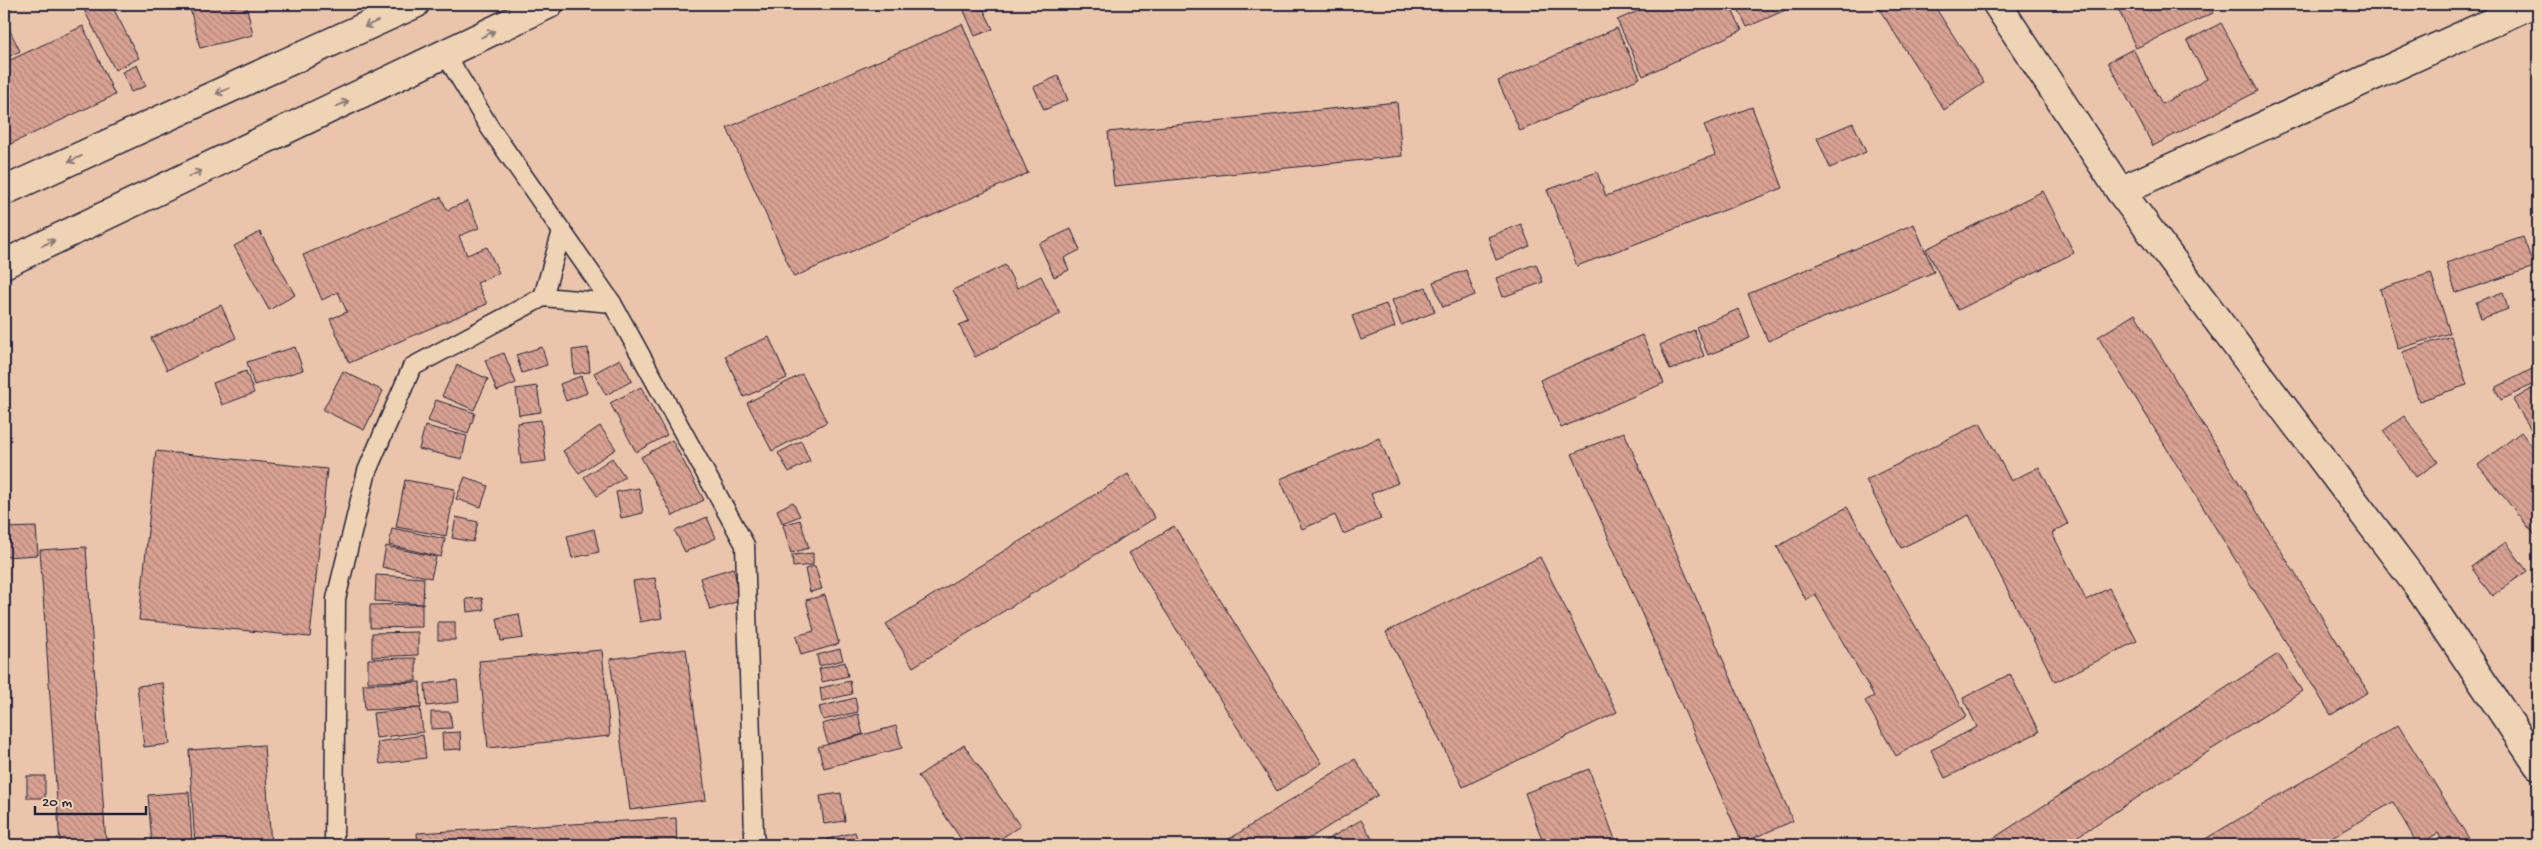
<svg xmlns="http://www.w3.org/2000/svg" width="2542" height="849" viewBox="0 0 2542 849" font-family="'Gochi Hand',sans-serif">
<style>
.building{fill:url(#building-back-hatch);stroke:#22223b}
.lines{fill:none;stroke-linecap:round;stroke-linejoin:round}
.lane-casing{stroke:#22223b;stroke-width:21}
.street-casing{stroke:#22223b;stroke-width:31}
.secondary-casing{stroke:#22223b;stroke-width:31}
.lane{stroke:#efd3b5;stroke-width:18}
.street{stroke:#efd3b5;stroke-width:28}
.secondary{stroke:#efd3b5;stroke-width:28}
.oneway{stroke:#887a78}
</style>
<defs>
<pattern id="building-back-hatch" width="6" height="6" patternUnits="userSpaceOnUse" patternTransform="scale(1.25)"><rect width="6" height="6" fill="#d9a293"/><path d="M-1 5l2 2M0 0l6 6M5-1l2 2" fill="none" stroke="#b08479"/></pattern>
</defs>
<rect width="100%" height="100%" fill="#eac5ab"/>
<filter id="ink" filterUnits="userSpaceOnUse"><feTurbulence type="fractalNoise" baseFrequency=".02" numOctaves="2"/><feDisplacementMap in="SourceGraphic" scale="10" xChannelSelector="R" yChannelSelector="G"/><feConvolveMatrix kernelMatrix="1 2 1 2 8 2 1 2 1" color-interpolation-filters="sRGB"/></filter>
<g filter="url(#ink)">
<g class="building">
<polygon points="81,4 111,4 139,58 115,70"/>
<polygon points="189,4 230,4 231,8 246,4 253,35 200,48"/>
<polygon points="961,4 981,4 993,29 975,36"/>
<polygon points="1654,4 1729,4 1742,30 1643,76 1617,20"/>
<polygon points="1736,4 1799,4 1747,27"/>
<polygon points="1876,4 1933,4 1984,83 1944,110"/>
<polygon points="2116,4 2209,4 2213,13 2136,48"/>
<polygon points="4,19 20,51 4,59"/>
<polygon points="2221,23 2258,91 2153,146 2108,62 2133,49 2162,104 2207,79 2187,41"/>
<polygon points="962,24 1028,173 794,277 727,128"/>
<polygon points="83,26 115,95 4,147 4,63"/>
<polygon points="1617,28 1640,78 1520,131 1498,81"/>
<polygon points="137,65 146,86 131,92 122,72"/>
<polygon points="2538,74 2538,87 2533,76"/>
<polygon points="1058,76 1068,100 1044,110 1034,87"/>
<polygon points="1397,102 1402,156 1114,186 1108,132"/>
<polygon points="1752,107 1783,188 1577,266 1547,190 1597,172 1606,196 1715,155 1704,125"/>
<polygon points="1853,123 1866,152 1830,168 1817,138"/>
<polygon points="2043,191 2074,253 1958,310 1926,249"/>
<polygon points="441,197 447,210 468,201 479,228 459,236 467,255 487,247 499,273 477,283 487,304 349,363 330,319 347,312 338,292 322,300 303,255"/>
<polygon points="1521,224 1530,246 1496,260 1488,237"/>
<polygon points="1914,224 1934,272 1768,341 1748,294"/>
<polygon points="1071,229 1080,250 1064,258 1069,270 1054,277 1039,244"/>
<polygon points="260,232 295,295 269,310 234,246"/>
<polygon points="2523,237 2534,267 2456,293 2446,263"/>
<polygon points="1536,264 1543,282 1503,297 1496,278"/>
<polygon points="1005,265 1017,288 1041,276 1060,314 975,357 959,325 969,321 953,290"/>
<polygon points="1466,270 1475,295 1443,307 1433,282"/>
<polygon points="2431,273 2450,333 2398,349 2380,289"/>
<polygon points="1426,287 1435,312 1401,325 1392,300"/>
<polygon points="2503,292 2508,309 2481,319 2476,302"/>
<polygon points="1386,304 1395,327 1361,340 1352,316"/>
<polygon points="221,305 236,338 167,370 151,338"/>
<polygon points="1739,309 1750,338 1708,355 1696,327"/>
<polygon points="2135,314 2368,692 2331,715 2098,337"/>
<polygon points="1694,330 1704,356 1670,370 1660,345"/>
<polygon points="1642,335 1664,383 1561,428 1540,380"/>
<polygon points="2451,336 2467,385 2419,401 2402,352"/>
<polygon points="769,337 787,378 744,397 725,356"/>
<polygon points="295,347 303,370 254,385 247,362"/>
<polygon points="542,347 547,365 522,373 516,355"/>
<polygon points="588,348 590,372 574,374 572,350"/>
<polygon points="504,353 516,383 497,391 485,360"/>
<polygon points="620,359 632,381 606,395 594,373"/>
<polygon points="457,365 488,379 474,410 442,396"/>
<polygon points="2538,366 2538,382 2501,400 2495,388"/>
<polygon points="246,371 254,393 222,405 213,383"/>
<polygon points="343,371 383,391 364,430 323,410"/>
<polygon points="802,374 827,422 772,451 747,403"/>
<polygon points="581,376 587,393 566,401 560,384"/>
<polygon points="2538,385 2538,441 2513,400"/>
<polygon points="537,386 541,412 519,415 516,389"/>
<polygon points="641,387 667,435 636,452 610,403"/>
<polygon points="436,400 475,413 468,434 428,421"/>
<polygon points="2404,416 2438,462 2416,477 2383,431"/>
<polygon points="541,420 546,461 521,464 517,423"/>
<polygon points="1980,423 2011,481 2039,467 2068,524 2052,533 2086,600 2109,588 2137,641 2055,682 1969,515 1901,548 1866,480"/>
<polygon points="425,426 467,436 462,459 419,449"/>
<polygon points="600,426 616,449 579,473 563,451"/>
<polygon points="1624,432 1793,821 1742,843 1572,454"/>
<polygon points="2521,432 2538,454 2538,539 2478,465"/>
<polygon points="1379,438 1398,483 1371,494 1381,519 1343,534 1335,515 1302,529 1280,479"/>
<polygon points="672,440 704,500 673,516 641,457"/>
<polygon points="801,441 810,461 789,472 778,453"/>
<polygon points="156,451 327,469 310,637 139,620"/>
<polygon points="612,458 625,477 597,496 584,477"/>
<polygon points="1128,474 1155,518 913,667 886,624"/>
<polygon points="465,477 488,486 481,507 456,499"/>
<polygon points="405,480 455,489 446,536 396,527"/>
<polygon points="639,488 643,513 621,518 616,492"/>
<polygon points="793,502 800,516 782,523 777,510"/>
<polygon points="1847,507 1967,716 1896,756 1865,701 1874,696 1815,594 1806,600 1777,547"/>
<polygon points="456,517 478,522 473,542 452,538"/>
<polygon points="707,517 716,538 685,552 675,531"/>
<polygon points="800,520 809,548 791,553 783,525"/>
<polygon points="1174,526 1322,763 1277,791 1129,553"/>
<polygon points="36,527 38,555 4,557 4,528"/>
<polygon points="392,528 445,539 441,557 389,545"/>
<polygon points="594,529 599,552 572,558 567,536"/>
<polygon points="2506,542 2527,571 2492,596 2471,567"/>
<polygon points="386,546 436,557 431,578 382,567"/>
<polygon points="86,547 106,845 60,845 40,550"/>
<polygon points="813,553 813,565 793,567 792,555"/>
<polygon points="1540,557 1617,712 1463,787 1386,632"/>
<polygon points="815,566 822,589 810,592 805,569"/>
<polygon points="733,568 743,600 710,610 700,578"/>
<polygon points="376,575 424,578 423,604 375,601"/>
<polygon points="655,578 662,618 640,622 633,581"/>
<polygon points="825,595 839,644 801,655 796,636 814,631 806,600"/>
<polygon points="482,598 484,610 467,612 466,599"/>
<polygon points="422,604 422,627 370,628 370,605"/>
<polygon points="519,614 523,638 501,641 497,618"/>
<rect x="438" y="622" width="17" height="18"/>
<polygon points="418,632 418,655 372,657 372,633"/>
<polygon points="686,649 706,800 630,810 610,659"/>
<polygon points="840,649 843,660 819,666 817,655"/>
<polygon points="602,650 610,736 488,748 479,661"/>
<polygon points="2278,654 2302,691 2064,845 1983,845"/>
<polygon points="416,658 416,681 368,682 368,659"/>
<polygon points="845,662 848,676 822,682 819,669"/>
<polygon points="2010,674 2039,732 1945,778 1931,750 1977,727 1963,698"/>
<polygon points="457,680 459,702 427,706 425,684"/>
<polygon points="850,681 852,694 822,701 820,688"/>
<polygon points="420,682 421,708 365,710 363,684"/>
<polygon points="163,683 170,744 144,747 137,686"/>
<polygon points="855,698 858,712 823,720 819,707"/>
<polygon points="420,708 423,732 376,738 373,713"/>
<polygon points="431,712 450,712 452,728 431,729"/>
<polygon points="858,714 863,734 828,744 822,724"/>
<polygon points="2398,725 2473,845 2445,845 2438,833 2418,845 2393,802 2320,845 2195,845"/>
<polygon points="896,726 902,748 824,768 818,747"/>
<polygon points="460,732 461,749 443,750 442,733"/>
<polygon points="423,735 426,758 380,764 377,742"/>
<polygon points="264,745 271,845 195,845 189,750"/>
<polygon points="964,745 1020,826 991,845 965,845 918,776"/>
<polygon points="1355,759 1378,795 1299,845 1220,845"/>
<polygon points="1589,769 1617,845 1544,845 1525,793"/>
<rect x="27" y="776" width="18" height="22"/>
<polygon points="189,792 192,842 152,845 148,795"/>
<polygon points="841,793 845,821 824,824 820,796"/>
<polygon points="676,818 677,845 418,845 417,833"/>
<polygon points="1361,820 1376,845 1318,845"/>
<polygon points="855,832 859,845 829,845 828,839"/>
</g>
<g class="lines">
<defs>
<g id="lane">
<polyline points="446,55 490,128 612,303 745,545 754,835 756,845"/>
<polyline points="543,297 562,231"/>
<polyline points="334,845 336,599 367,471 412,367 543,297 612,303"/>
</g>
<polyline id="street" points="2120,191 2532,4"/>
<g id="secondary">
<polyline points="1997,4 2120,191 2418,586 2538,765"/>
<polyline points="4,191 415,4"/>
<polyline points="4,264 549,4"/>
</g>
</defs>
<use href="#lane" class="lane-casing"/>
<use href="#street" class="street-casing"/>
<use href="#secondary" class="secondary-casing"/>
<use href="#lane" class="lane"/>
<use href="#street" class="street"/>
<use href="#secondary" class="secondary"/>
</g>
<defs><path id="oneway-shaft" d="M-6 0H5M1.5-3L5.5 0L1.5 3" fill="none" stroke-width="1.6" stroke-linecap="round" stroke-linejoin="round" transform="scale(1.25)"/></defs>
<g class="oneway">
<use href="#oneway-shaft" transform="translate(371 24) rotate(156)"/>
<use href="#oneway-shaft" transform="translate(488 34) rotate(-26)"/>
<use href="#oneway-shaft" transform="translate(223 91) rotate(156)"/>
<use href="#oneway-shaft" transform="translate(342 104) rotate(-25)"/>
<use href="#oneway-shaft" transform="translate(75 159) rotate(156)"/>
<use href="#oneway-shaft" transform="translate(195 174) rotate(-25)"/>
<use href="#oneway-shaft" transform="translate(48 243) rotate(-25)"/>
</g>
</g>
<rect width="2542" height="849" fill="none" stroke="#efd3b5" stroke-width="20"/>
<rect x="10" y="10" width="2522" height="829" fill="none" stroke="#22223b" stroke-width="2" filter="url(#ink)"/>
<path d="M35 806v8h111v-8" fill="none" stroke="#22223b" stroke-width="2.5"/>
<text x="42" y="806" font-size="15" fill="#22223b" stroke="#efd3b5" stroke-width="4" paint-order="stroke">20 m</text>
</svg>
